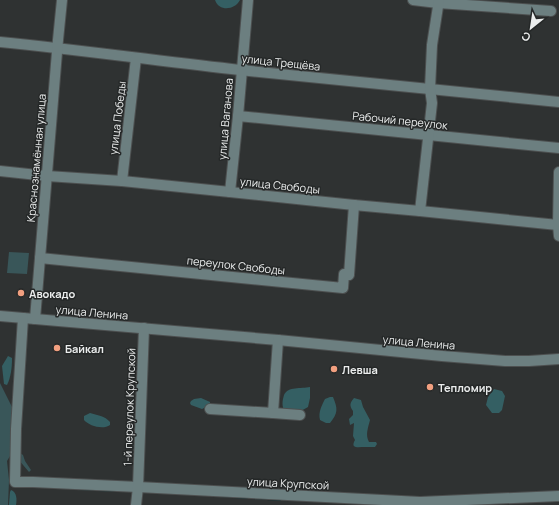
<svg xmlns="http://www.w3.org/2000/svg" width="559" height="505" viewBox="0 0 559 505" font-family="Manrope,sans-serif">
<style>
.green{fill:#395659}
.forest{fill:#345f63}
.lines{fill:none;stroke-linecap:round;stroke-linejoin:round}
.stream{stroke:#012225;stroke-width:2}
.minor-casing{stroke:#4d5050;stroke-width:12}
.minor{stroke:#6c7f80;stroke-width:10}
.poi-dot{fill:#f2a080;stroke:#252828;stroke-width:1.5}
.labels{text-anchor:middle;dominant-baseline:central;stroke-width:3;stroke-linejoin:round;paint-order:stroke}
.street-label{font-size:11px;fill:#ebeded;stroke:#252828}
.poi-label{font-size:11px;font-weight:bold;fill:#ebeded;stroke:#252828;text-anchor:start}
</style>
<rect width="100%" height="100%" fill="#2f3232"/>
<g class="green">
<polygon points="9,252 29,253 27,274 7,273"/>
<polygon points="0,383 13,409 10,439 10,456 7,461 9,480 8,505 0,505"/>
<polygon points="19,452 23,455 25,461 31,470 29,472 18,459"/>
</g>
<g class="forest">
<path d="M215 0H240C235 10 219 12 215 0Z"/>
<path d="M8 356 12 358C12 367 11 377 7 385L4 384 2 366Z"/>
<path d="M310 387V398L308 407 301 411H284C282 405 282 402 284 395 288 386 301 389 310 387Z"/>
<polygon points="494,389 502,391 505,396 502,410 499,413 492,413 486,405 488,397"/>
<path d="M330 397H333C338 409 338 413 330 423H326L320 420C318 412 322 405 325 399Z"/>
<polygon points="201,398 210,402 210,405 202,409 191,405 190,403 191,401 194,399"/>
<path d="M354 398 361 400 363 407 370 420C368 428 365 435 369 442H376L377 444 375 447C372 447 368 447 365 447 358 447 350 449 355 440L353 436 354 423 350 425 349 419 353 415V411C349 405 350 403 354 398Z"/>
<path d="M90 413C97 415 105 416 110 422V425C103 430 89 426 84 420V416Z"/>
<path d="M11 490C17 492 17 500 16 505H9L10 492Z"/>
</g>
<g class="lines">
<g class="stream">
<polyline points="79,489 116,491"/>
<polyline points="220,496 247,498"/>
<polyline points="253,498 280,500"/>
</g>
<defs>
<g id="minor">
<polyline points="413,0 438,3 551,11"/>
<path d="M0 42C80 50 160 61 240 70 346 81 453 91 559 102"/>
<polyline points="238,116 559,148"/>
<polyline points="0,171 47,176 122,181 230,192 354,205 420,211 558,225"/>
<polyline points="559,172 558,225 559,236"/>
<polyline points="122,181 136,58"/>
<polyline points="230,192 238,116 248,0"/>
<polyline points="420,211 432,103 430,89 432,45 439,0"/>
<polyline points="40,258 343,288 344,274 349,275 354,205"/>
<polyline points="0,316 278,340 442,356 505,361 529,361 559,359"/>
<polyline points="23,318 16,429 15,482 33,482 138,487 420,502 559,496"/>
<polyline points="35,319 58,40 62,0"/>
<polyline points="210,409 273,413 278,340"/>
<polyline points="273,413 300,415"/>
<polyline points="136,505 138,487 144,328"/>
</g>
</defs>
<use href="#minor" class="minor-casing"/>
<use href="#minor" class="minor"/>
</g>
<g class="poi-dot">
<circle cx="21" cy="293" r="4"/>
<circle cx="57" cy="348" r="4"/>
<circle cx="334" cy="369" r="4"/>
<circle cx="430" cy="387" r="4"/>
</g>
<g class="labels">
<g class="street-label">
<text transform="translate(281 62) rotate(6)">улица Трещёва</text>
<text transform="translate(117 118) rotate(-83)">улица Победы</text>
<text transform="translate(225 119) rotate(-85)">улица Ваганова</text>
<text transform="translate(400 120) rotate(6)">Рабочий переулок</text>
<text transform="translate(36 158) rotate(-85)">Краснознамённая улица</text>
<text transform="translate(280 185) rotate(6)">улица Свободы</text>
<text transform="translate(236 265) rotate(6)">переулок Свободы</text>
<text transform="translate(92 312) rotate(5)">улица Ленина</text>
<text transform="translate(419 342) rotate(5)">улица Ленина</text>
<text transform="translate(129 407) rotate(-88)">1-й переулок Крупской</text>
<text transform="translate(288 483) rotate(3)">улица Крупской</text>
</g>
<g class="poi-label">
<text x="29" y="293">Авокадо</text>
<text x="65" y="348">Байкал</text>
<text x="342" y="369">Левша</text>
<text x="438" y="387">Тепломир</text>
</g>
</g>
<g transform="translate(531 28) rotate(210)" stroke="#252828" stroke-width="3" paint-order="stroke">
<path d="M0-3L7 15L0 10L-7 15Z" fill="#ebeded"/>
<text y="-6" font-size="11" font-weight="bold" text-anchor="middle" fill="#ebeded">С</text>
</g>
</svg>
